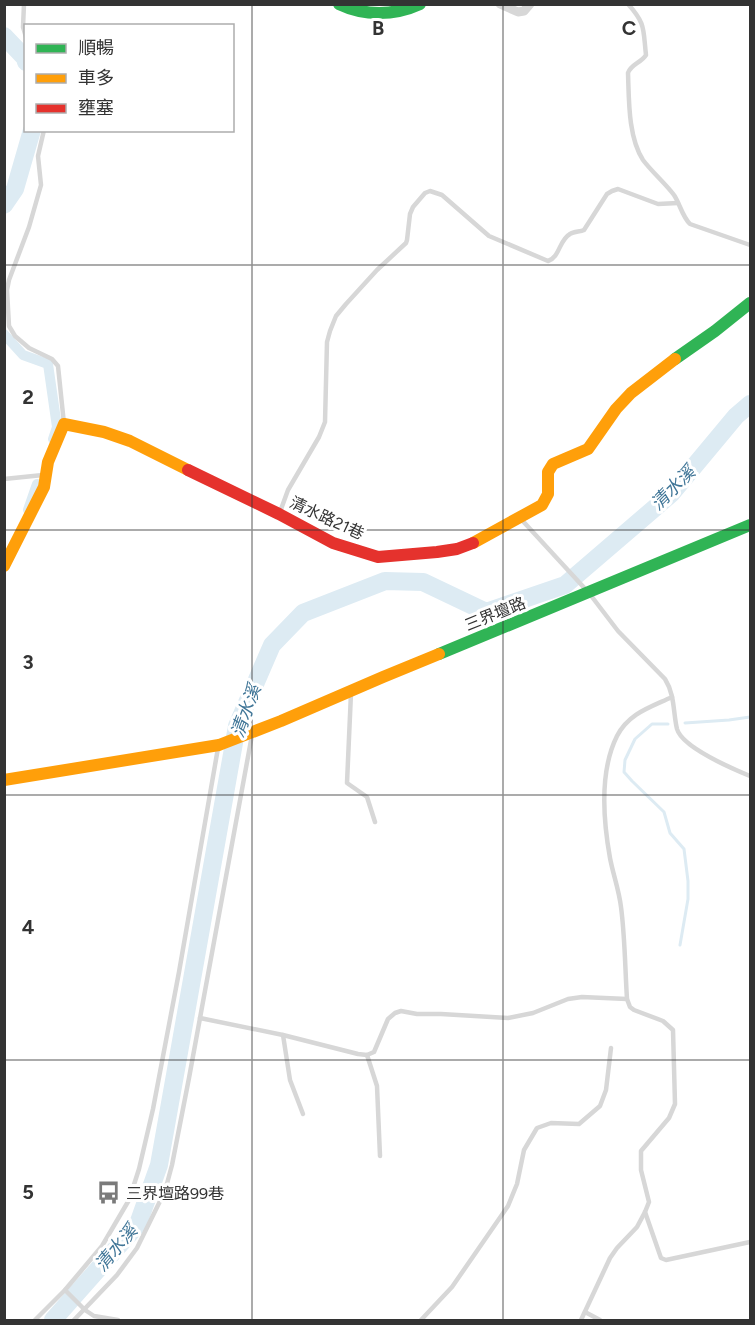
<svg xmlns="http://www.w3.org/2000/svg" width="755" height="1325" viewBox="0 0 755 1325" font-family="Figtree,'Noto Sans TC',sans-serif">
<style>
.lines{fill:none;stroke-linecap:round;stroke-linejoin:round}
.stream{stroke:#ddebf3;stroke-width:3}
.canal{stroke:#ddebf3;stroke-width:10}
.river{stroke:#ddebf3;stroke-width:18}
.lane{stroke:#d7d7d7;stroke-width:4.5}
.street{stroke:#d7d7d7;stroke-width:9}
.fast{stroke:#30b455;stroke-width:12}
.slow{stroke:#ff9f0a;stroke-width:12}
.jam{stroke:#e5322d;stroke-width:12}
.grid{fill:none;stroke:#333;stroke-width:1.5;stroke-opacity:0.55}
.labels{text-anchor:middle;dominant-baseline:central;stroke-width:6;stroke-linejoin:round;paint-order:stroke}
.street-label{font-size:16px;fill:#333;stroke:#fff}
.poi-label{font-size:16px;fill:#333;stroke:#fff;text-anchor:start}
.water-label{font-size:18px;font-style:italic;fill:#3f7597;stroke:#fff}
.grid-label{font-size:20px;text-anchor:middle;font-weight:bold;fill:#333;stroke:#fff;stroke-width:6;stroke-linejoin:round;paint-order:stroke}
</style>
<rect width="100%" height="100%" fill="#fff"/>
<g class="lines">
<g class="stream">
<polyline points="685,723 729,720 750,717"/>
<polyline points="668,724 652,724 635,739 625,760 624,772 632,781 664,812 670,833 684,849 688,881 688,899 680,945"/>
</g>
<g class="canal">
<polyline points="4,334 23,355 48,364 57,427 53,439"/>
<polyline points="28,510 37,484"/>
</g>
<g class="river">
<polyline points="4,36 25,58 26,62"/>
<polyline points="4,205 15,189 32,130"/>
<polyline points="53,1320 138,1224 159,1165 237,726 272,645 303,613 385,581 423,582 486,612 565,585 671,494 736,416 750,404"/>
</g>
<g class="lane">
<polyline points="24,4 23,27 26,37"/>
<path d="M628 4C646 24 643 29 646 55 641 63 631 64 628 73 629 99 628 137 643 160 652 172 665 183 674 195 680 204 682 216 690 224L750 245"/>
<polyline points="44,130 38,156 41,185 29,227 9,280 7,290 9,326 15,336 29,348 52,359 58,366 64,424"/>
<polyline points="4,479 43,475"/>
<path d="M280 512 288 490 319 437 325 422 327 342 330 331 336 316 346 304 377 270 406 243 407 240 410 214 413 207 425 193 430 191 442 195 489 236 548 261C560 257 559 240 570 234 574 231 580 232 584 230L607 194 612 191 618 189 658 204 678 203"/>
<path d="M520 518 589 593 618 631 665 679C675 695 673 712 677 729 682 747 733 769 750 776"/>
<polyline points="351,693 347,783 367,797 375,822"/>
<polyline points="200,1018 283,1035 358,1054 367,1055 374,1052 388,1019 395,1013 401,1011 417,1014 441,1014 508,1018 533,1013 568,999 582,997 627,999"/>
<polyline points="283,1035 290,1080 303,1114"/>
<polyline points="367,1055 377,1086 380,1156"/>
<polyline points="645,1212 661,1258 666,1260 750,1242"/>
<polyline points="65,1290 85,1310 94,1316 118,1320"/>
<polyline points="585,1312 600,1320"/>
<polyline points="35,1320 65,1290 102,1246 129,1200 139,1169 153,1109 179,972 218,748"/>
<polyline points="74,1320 117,1275 137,1248 165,1191 172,1165 189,1078 252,735"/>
<polyline points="421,1320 452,1287 508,1206 517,1184 524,1150 537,1128 551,1123 579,1124 600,1106 606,1090 611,1048"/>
<path d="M581 1320 610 1258 617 1248 637 1227 645 1212 649 1202 641 1170V1151L669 1118 675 1104 673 1030 663 1021 634 1010 630 1007 627 999C625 968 625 937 621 907 619 890 613 874 610 858 603 819 599 772 617 736 629 713 651 707 672 697"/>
</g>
<polyline class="street" points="500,4 518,12 524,11 530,4"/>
<g class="fast">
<path d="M339 4C364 16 394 16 420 4"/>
<polyline points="675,359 715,331 750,303"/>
<polyline points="439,654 750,525"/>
</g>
<g class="slow">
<polyline points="473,543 542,505 548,494 548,472 553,464 588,449 616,409 631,393 675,359"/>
<polyline points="4,566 44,487 48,462 64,424 104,432 130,441 188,470"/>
<polyline points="4,780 219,745 281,721 383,677 439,654"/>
</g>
<polyline class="jam" points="188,470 279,514 333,543 378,557 437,552 457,549 473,543"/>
</g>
<path class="grid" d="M252 4V1320M503 4V1320M4 265H750M4 530H750M4 795H750M4 1060H750"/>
<defs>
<symbol id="bus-bare" viewBox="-9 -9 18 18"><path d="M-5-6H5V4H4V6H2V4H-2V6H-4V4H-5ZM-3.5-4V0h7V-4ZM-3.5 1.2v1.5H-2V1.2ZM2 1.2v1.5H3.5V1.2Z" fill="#7a7a7a" stroke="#fff" stroke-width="2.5" paint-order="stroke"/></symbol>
</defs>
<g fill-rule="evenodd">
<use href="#bus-bare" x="92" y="1176" width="33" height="33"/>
</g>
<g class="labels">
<g class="street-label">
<text transform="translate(327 518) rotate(25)">清水路21巷</text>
<text transform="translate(495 614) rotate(-22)">三界壇路</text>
</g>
<g class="poi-label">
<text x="126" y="1193">三界壇路99巷</text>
</g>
<g class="water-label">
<text transform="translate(673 488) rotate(-45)">清水溪</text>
<text transform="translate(246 711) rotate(-70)">清水溪</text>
<text transform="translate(116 1248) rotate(-50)">清水溪</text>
</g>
</g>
<g class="grid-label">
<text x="378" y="35">B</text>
<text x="629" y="35">C</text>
<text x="28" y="404">2</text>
<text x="28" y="669">3</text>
<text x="28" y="934">4</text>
<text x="28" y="1199">5</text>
</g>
<rect width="755" height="1325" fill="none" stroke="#333333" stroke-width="12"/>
<rect x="24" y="24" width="210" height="108" fill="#ffffff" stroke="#adadad" stroke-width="1.5"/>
<rect x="36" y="44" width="30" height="9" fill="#30b455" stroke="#adadad" stroke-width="1.5"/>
<text x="78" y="54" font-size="18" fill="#333333">順暢</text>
<rect x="36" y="74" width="30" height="9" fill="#ff9f0a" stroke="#adadad" stroke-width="1.5"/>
<text x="78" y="84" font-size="18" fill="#333333">車多</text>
<rect x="36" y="104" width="30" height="9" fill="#e5322d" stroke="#adadad" stroke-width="1.5"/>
<text x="78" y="114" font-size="18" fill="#333333">壅塞</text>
</svg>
